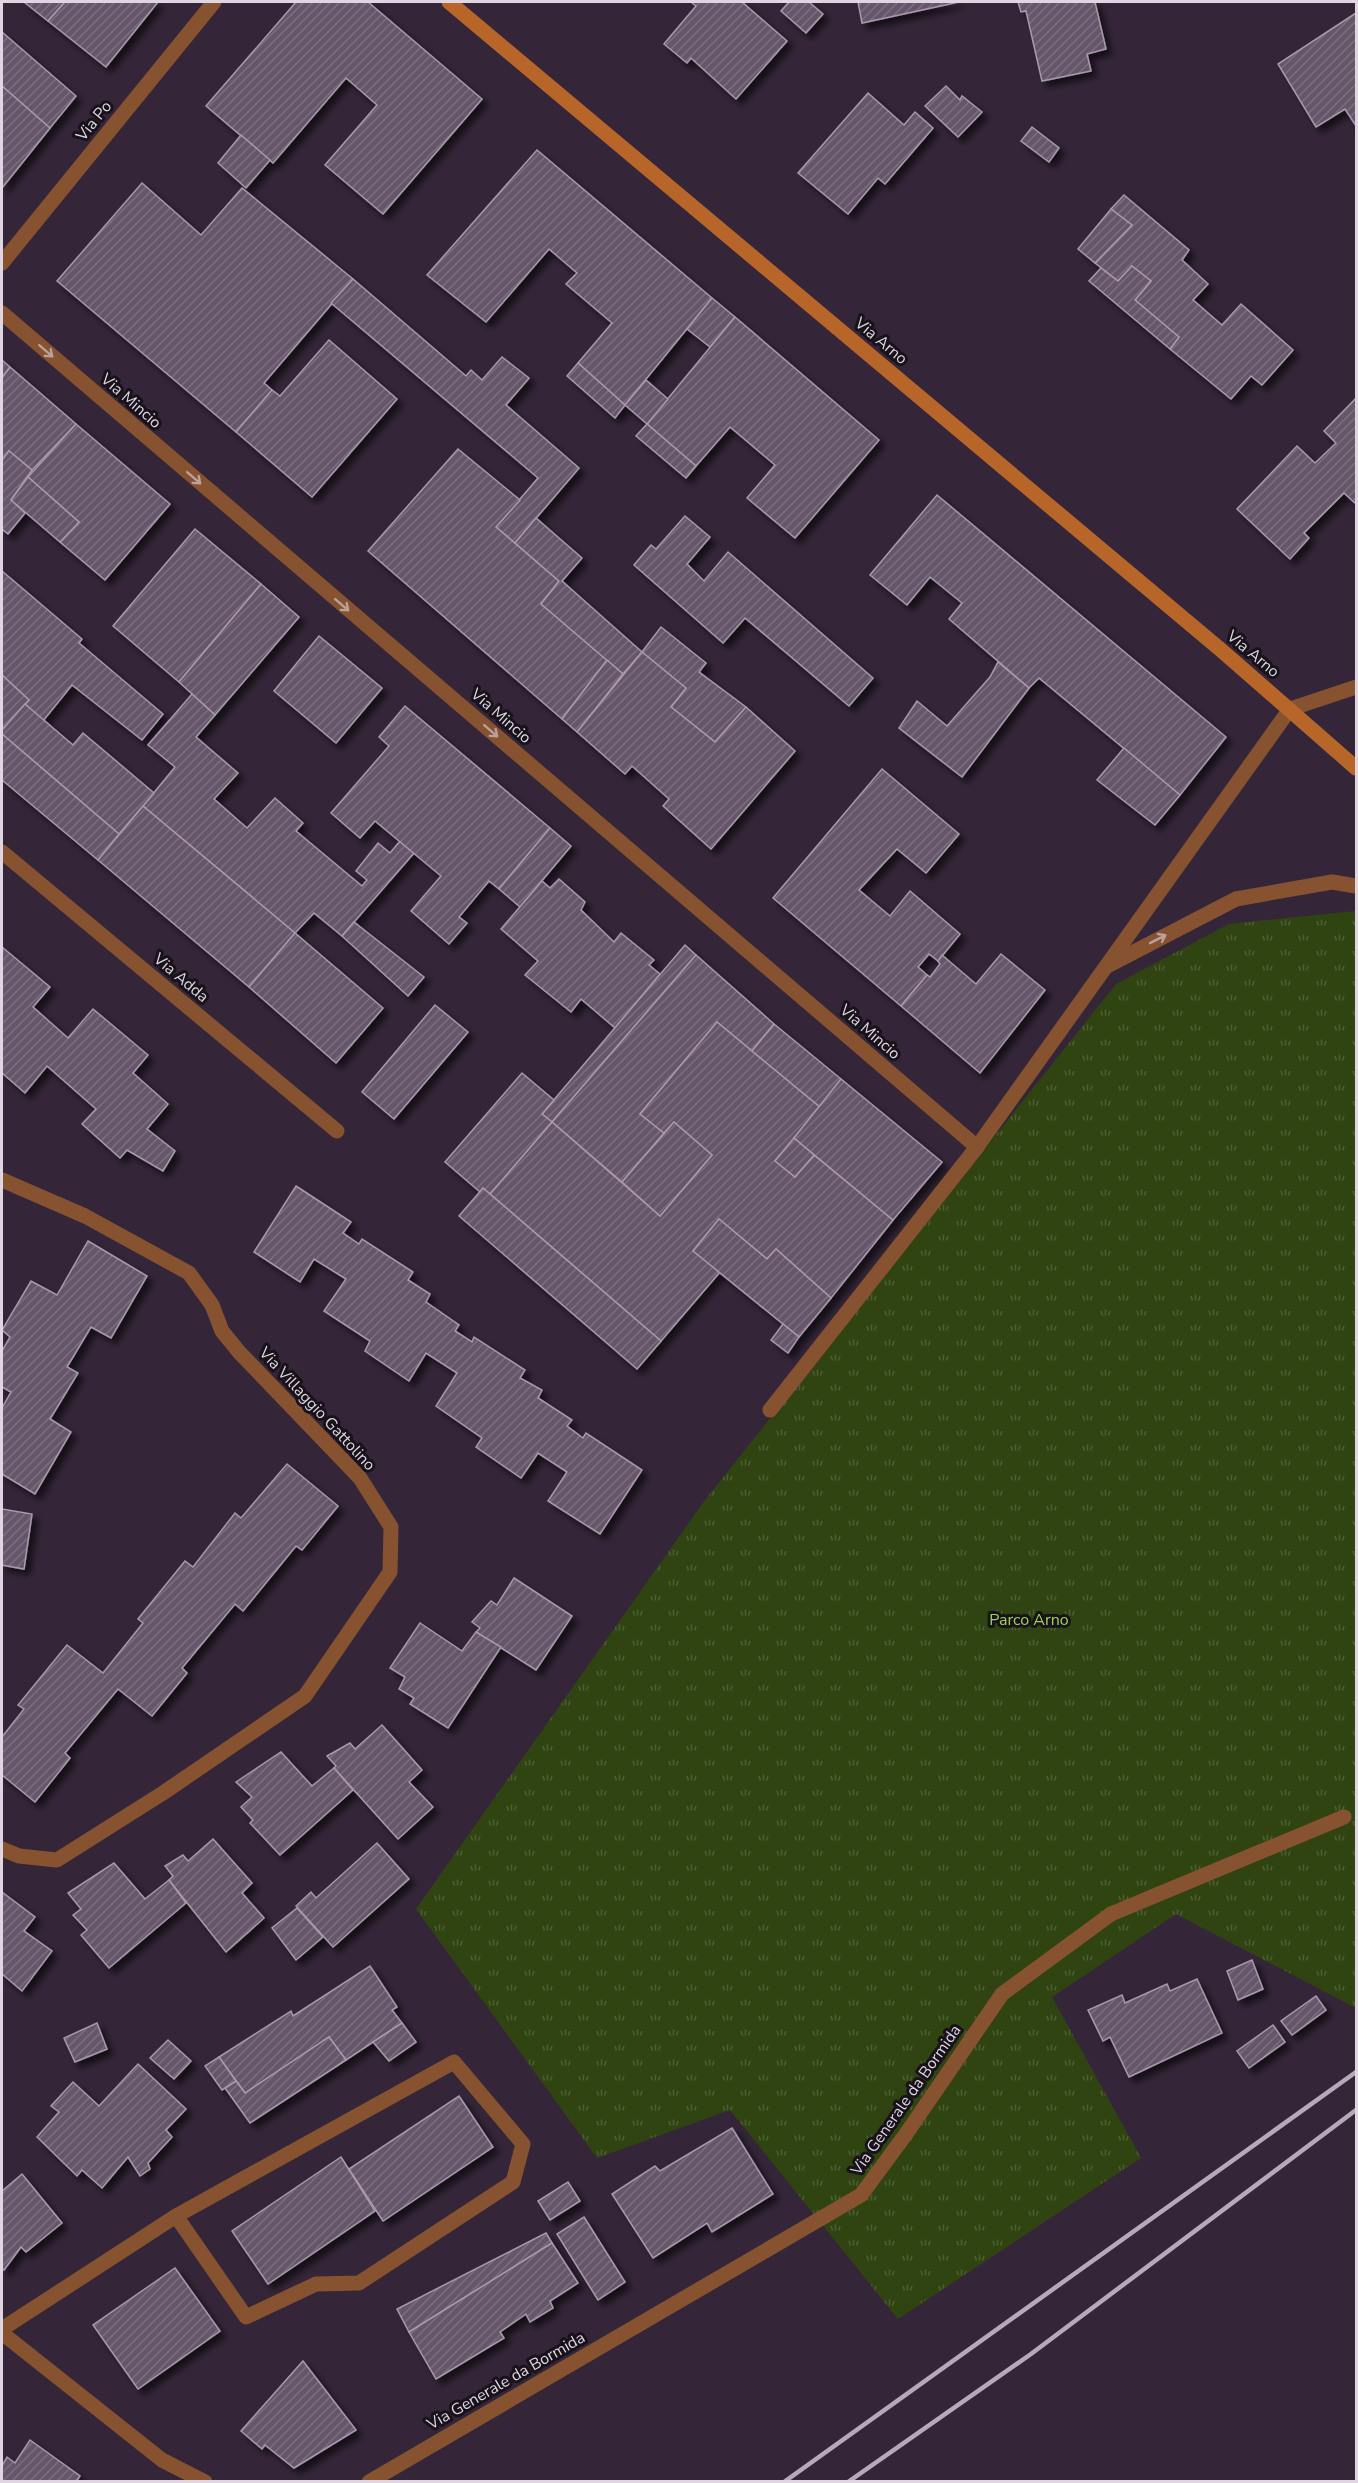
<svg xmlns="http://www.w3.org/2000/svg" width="1358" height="2483" viewBox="0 0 1358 2483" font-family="'Nunito Sans',sans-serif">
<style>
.park{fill:url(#park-tufts)}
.building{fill:url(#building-hatch);stroke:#aa98ae;stroke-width:1.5;filter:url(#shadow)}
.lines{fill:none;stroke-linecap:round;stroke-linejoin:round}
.street{stroke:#865230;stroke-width:15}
.secondary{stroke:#b76529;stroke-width:15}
.rail{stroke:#b5abb8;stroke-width:4.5}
.oneway{stroke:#bba19b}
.labels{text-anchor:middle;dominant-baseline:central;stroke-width:6;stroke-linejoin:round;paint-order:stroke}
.street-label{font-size:16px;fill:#dfd6e2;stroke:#18121a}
.park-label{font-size:16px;fill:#9fd15a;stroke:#18121a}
</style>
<defs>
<pattern id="park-tufts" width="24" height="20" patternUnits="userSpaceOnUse" patternTransform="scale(1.5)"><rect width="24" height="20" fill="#2f4411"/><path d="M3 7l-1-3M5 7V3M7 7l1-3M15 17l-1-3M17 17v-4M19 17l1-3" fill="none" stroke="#4d5e33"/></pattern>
<pattern id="building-hatch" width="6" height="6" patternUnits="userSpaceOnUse" patternTransform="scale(1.5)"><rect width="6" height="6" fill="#66566a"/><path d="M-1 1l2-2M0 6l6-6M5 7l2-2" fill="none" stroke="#7b6e7f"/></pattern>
<filter id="shadow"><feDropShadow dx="5.5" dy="5.5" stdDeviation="3" flood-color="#0009"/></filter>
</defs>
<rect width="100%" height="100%" fill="#342638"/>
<polygon class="park" points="1356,911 1356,2008 1176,1914 1052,1997 1141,2158 898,2319 730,2110 597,2158 416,1909 705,1500 1116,984 1229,924"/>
<g class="building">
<polygon points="24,2 65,2 48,21"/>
<polygon points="65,2 158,2 106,67 48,21"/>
<polygon points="296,2 368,2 482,99 383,214 325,165 377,105 346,78 273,163 206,106"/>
<polygon points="691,2 742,2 787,41 736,99 691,58 687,63 664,44 696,6"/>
<polygon points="789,2 809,2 823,14 806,33 781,11"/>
<polygon points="858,2 959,2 862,23"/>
<polygon points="1018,2 1095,2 1106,49 1087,54 1091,71 1042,81 1026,11 1021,12"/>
<polygon points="1356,13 1356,126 1345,109 1316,127 1278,64"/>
<polygon points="2,32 76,96 50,128 2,86"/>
<polygon points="2,86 50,128 2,188"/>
<polygon points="946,86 960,100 962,96 982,112 958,137 925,106"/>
<polygon points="868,93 904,125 915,112 933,128 885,184 878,178 848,214 798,173"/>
<polygon points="1032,127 1059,148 1049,162 1021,141"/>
<polygon points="241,135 270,160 246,188 218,163"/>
<polygon points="537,150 712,298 625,405 578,363 612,323 566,284 577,273 549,249 486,322 427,275"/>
<polygon points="142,183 201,235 242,188 353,279 264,383 272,390 236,432 57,281"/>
<polygon points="1124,195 1189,250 1182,260 1208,284 1193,300 1222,325 1241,304 1293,350 1262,385 1251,376 1231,399 1170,349 1179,337 1135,300 1151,281 1132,266 1118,281 1095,263 1132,225 1111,209"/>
<polygon points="1111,209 1132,225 1095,263 1078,249"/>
<polygon points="1132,266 1151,281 1135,300 1179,337 1170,349 1089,281 1101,268 1118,281"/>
<polygon points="353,279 466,376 471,370 482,380 502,357 529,378 506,405 579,468 515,543 496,527 538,478 331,303"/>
<polygon points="712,298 735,317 710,347 687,329"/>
<polygon points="735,317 879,440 795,538 747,498 775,465 730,427 696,466 647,424"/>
<polygon points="329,340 397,399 312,497 236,432 272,390 280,396"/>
<polygon points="2,360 10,367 2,378"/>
<polygon points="578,363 625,405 615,418 567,376"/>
<polygon points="10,367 76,424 32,470 9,451 2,460 2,378"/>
<polygon points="646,380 668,399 647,424 625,405"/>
<polygon points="1356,398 1356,504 1344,493 1304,533 1309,538 1290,559 1237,509 1297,446 1315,463 1336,443 1324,431"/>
<polygon points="76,424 170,504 105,580 60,542 79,522 28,477"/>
<polygon points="647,424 696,466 686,478 636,436"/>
<polygon points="458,449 520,500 496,527 559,581 541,604 607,660 562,719 368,551"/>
<polygon points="9,451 32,470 11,500 25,513 8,534 3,530 2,532 2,460"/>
<polygon points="28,477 79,522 60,542 11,500"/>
<polygon points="937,495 1226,737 1180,795 1039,678 1029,688 949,619 962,603 930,577 907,605 870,575"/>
<polygon points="685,516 710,537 687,564 704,581 728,552 873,678 849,706 745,618 723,643 634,565 651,545 656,549"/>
<polygon points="536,518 582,558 562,581 642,652 623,674 541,604 559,581 515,543"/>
<polygon points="195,529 261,584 179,682 113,626"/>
<polygon points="2,571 82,639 79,643 163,714 142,740 72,685 43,721 25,704 29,700 2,675"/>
<polygon points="261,584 299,617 215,715 179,682"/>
<polygon points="661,627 706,663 699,672 746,707 715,742 671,707 686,688 642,652"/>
<polygon points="319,636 382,688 336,743 274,691"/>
<polygon points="642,652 686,688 671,707 715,742 746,707 795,751 711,849 663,806 669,799 632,766 625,774 577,732"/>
<polygon points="607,660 623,674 577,732 562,719"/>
<polygon points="998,662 1029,688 962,777 899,728 917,701 947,726 990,677"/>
<polygon points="2,675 29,700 2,730"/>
<polygon points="192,694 215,715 196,737 238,773 214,799 247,828 275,798 303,823 296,831 362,886 367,880 356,871 378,843 390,853 400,841 414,853 342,936 314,913 295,933 143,806 175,767 148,745"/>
<polygon points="25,704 73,745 83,733 154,793 119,834 2,734 2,730"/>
<polygon points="405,706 550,828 499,889 489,881 459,917 467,923 449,944 411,911 441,876 375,821 360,838 331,813 389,746 379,737"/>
<polygon points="2,734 119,834 98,860 2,780"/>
<polygon points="1124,748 1180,795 1155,825 1097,780"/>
<polygon points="882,769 959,834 926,873 897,849 859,890 890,916 910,891 960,934 938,961 929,954 918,967 927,975 901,1006 773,898"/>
<polygon points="143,806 295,933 249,987 98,860"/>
<polygon points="550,828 571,846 520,907 499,889"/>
<polygon points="559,879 585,902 581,910 614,942 621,933 654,960 649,965 660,974 615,1028 581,999 571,1012 525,975 538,961 501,929 542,881 550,888"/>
<polygon points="354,922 424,977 408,996 342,936"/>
<polygon points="295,933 383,1008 336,1063 249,987"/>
<polygon points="685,945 696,955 552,1122 542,1114"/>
<polygon points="2,947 50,987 33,1007 68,1038 93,1009 148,1055 133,1073 168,1104 147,1129 175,1151 163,1171 127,1150 120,1158 82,1124 96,1109 47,1066 25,1093 2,1073"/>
<polygon points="1001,954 1045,990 980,1073 901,1006 927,975 930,977 940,964 938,961 942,955 976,984"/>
<polygon points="696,955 774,1024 752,1051 717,1022 640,1114 664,1133 622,1182 552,1122"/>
<polygon points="435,1005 468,1032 394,1119 362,1092"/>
<polygon points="717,1022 820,1107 775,1161 795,1177 814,1155 893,1220 831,1298 776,1249 767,1259 719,1219 693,1251 720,1272 661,1341 490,1194 552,1122 660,1216 712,1155 674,1122 664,1133 640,1114"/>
<polygon points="774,1024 841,1079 820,1107 752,1051"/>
<polygon points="522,1073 554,1100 542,1114 552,1122 490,1194 483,1188 480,1192 445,1162"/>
<polygon points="841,1079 942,1162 893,1220 794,1138"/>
<polygon points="674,1122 712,1155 660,1216 622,1182"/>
<polygon points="794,1138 814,1155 795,1177 775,1161"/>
<polygon points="296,1186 351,1222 343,1233 359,1244 362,1239 413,1272 408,1280 430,1294 426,1302 459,1325 455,1331 472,1342 474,1337 525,1370 520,1378 542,1390 538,1398 572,1420 567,1426 583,1438 586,1433 642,1470 600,1534 548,1501 567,1472 538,1453 521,1478 476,1447 482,1438 436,1406 457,1373 426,1353 409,1381 365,1351 370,1341 324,1311 346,1279 314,1259 300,1282 254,1252"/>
<polygon points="483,1188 661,1341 637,1369 459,1216"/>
<polygon points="719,1219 767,1259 776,1249 831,1298 799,1337 693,1251"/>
<polygon points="88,1241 147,1276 111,1338 91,1327 67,1367 78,1373 50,1419 71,1432 35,1494 2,1474 2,1408 11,1392 2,1387 2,1351 10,1337 2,1330 31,1281 57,1295"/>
<polygon points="783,1324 799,1337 788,1353 771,1340"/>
<polygon points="287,1464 338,1506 302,1550 296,1546 243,1611 235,1604 182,1668 187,1673 152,1716 118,1689 65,1753 70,1758 35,1802 2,1775 2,1737 24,1709 18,1705 67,1645 103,1673 143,1623 138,1619 185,1561 193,1567 235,1513 241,1518"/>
<polygon points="2,1509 32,1514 24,1569 2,1565"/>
<polygon points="514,1578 572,1616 536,1670 476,1632 480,1628 472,1622 491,1601 497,1605"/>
<polygon points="420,1623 462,1651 476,1632 501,1647 448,1728 410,1704 414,1698 399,1689 405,1677 390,1668"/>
<polygon points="382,1725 422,1770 409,1782 433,1807 398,1839 334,1768 336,1766 327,1756 350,1743 355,1749"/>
<polygon points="281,1752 312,1786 334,1768 353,1790 280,1855 250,1823 253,1820 241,1807 252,1797 236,1782"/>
<polygon points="213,1839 252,1883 242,1893 264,1918 226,1952 169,1880 173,1876 165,1866 183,1855 188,1861"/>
<polygon points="377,1843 409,1879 333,1947 296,1906 311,1892 316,1898"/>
<polygon points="114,1863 145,1899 169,1880 186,1903 109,1968 81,1935 87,1930 73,1915 81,1909 68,1893"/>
<polygon points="2,1892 35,1917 24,1931 52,1951 22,1991 2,1974"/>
<polygon points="297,1908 323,1937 296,1960 272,1928"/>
<polygon points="1252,1960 1263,1989 1238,2000 1227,1971"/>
<polygon points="370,1966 397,2007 392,2010 402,2023 346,2060 329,2037 245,2093 219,2057 291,2011 293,2016"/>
<polygon points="1197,1979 1222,2033 1129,2077 1110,2037 1103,2041 1088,2010 1122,1995 1125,2003 1167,1984 1170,1991"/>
<polygon points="1316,1996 1326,2010 1292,2035 1281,2021"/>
<polygon points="97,2023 107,2049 75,2062 64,2038"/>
<polygon points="402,2023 416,2042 389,2061 373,2042"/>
<polygon points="1273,2025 1285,2042 1249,2068 1237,2051"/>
<polygon points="329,2037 346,2060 250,2123 225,2088 236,2081 245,2093"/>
<polygon points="168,2040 191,2061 174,2079 150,2058"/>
<polygon points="219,2057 236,2081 222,2090 205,2066"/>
<polygon points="138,2064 186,2109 166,2130 172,2137 148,2163 150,2169 140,2176 128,2157 102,2188 82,2170 77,2176 37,2137 59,2112 51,2106 73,2082 99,2106"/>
<polygon points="459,2096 493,2147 383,2221 349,2169"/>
<polygon points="732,2128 773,2194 712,2232 707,2223 653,2258 612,2194 655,2166 660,2171"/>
<polygon points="341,2157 375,2211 268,2284 232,2231"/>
<polygon points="22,2174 62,2223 26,2252 21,2247 4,2270 2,2268 2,2191"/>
<polygon points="568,2182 580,2201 550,2220 538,2201"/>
<polygon points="584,2217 625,2282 598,2300 557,2234"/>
<polygon points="546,2233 552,2243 409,2332 397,2309"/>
<polygon points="552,2243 578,2283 550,2301 553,2308 530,2322 526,2314 500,2332 504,2338 436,2379 409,2332"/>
<polygon points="175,2268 220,2331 138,2389 93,2325"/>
<polygon points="303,2361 356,2430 294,2468 265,2445 262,2449 241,2431"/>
<polygon points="30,2440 80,2476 76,2482 2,2482 2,2466 7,2457 15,2463"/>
</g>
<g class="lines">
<g class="street">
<polyline points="2,263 214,2"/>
<polyline points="2,313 977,1147"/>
<polyline points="2,852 337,1131"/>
<polyline points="1109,965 1236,899 1332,882 1356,886"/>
<polyline points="2,1180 85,1216 189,1273 212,1305 222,1331 239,1352 360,1478 391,1527 390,1572 305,1696 163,1793 57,1860 19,1856 2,1849"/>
<polyline points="770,1410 977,1147 1290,709 1356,687"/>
<polyline points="2,2329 176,2216 454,2062 523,2144 513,2182 359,2283 316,2284 246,2317 176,2216"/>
<polyline points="2,2333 162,2460 205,2482"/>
<polyline points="369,2482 861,2195 906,2134 1002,1994 1111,1914 1344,1817"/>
</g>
<polyline class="secondary" points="449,2 1221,650 1356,768"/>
<g class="rail">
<polyline points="784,2482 1356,2072"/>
<polyline points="848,2482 1031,2354 1356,2110"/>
</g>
</g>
<defs><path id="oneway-shaft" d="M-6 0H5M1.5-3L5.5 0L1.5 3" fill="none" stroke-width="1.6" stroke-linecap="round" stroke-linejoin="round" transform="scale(1.5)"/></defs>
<g class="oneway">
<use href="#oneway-shaft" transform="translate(46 351) rotate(41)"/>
<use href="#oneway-shaft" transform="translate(194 478) rotate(41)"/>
<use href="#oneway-shaft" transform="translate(342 605) rotate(41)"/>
<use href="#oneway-shaft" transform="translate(491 731) rotate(41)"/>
<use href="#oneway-shaft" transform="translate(1158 939) rotate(-27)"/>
</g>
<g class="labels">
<g class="street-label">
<text transform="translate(94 121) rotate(-51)">Via Po</text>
<text transform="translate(881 341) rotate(40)">Via Arno</text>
<text transform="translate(131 401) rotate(41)">Via Mincio</text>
<text transform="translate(1253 654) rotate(40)">Via Arno</text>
<text transform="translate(501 716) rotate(41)">Via Mincio</text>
<text transform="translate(181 978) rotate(40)">Via Adda</text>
<text transform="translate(870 1032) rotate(41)">Via Mincio</text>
<text transform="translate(317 1409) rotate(47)">Via Villaggio Gattolino</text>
<text transform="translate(906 2100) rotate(-55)">Via Generale da Bormida</text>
<text transform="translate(506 2381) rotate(-30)">Via Generale da Bormida</text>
</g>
<g class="park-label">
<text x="1029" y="1620">Parco Arno</text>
</g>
</g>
<rect width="1358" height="2483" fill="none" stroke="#dfd6e2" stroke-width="6"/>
</svg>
